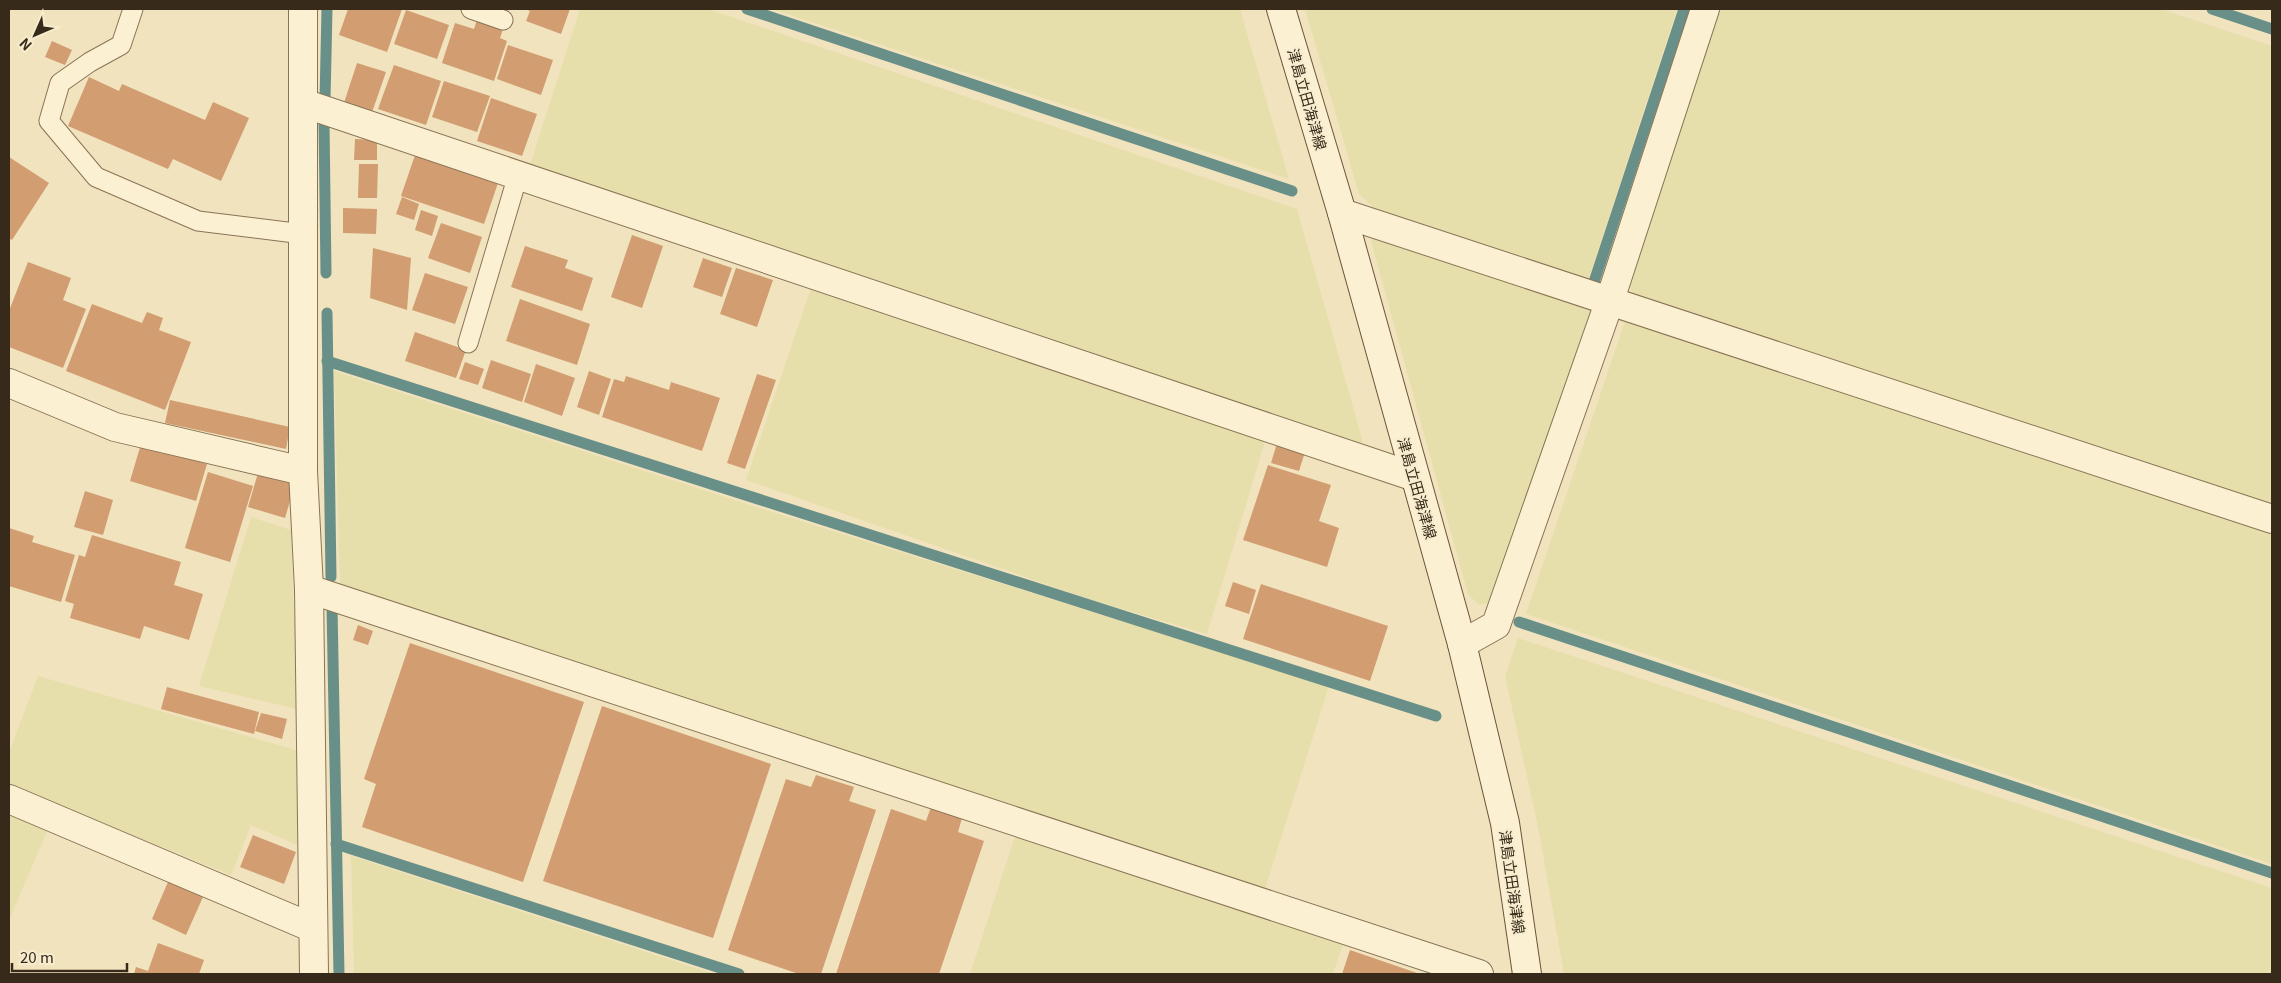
<svg xmlns="http://www.w3.org/2000/svg" width="2281" height="983" viewBox="0 0 2281 983" font-family="Georgia,'Noto Sans JP',serif">
<style>
.farmland{fill:#e7dfab}
.lines{fill:none;stroke-linecap:round;stroke-linejoin:round}
.stream{stroke:#699088;stroke-width:11}
.building{fill:#d19d71}
.service-casing{stroke:#8a7356;stroke-width:21}
.minor-casing{stroke:#8a7356;stroke-width:30}
.secondary-casing{stroke:#6c5439;stroke-width:30}
.service{stroke:#fbf0d2;stroke-width:19}
.minor{stroke:#fbf0d2;stroke-width:28}
.secondary{stroke:#fbf0d2;stroke-width:28}
.labels{text-anchor:middle;dominant-baseline:central;stroke-width:4;stroke-linejoin:round;paint-order:stroke}
.street-label{font-size:15px;fill:#382a1b;stroke:#f7edce}
</style>
<rect width="100%" height="100%" fill="#f1e3be"/>
<g class="farmland">
<polygon points="580,9 708,9 1297,209 1363,442 1343,442 530,165"/>
<polygon points="772,9 1240,9 1289,179"/>
<polygon points="1305,9 1677,9 1588,281 1380,214 1359,194"/>
<polygon points="1717,9 2161,9 2272,46 2272,508 1633,297 1627,277"/>
<polygon points="1378,235 1590,303 1592,313 1494,602 1479,605 1468,594 1371,241"/>
<polygon points="813,282 1266,438 1207,634 1092,600 746,480"/>
<polygon points="1627,315 2272,531 2272,864 1526,614"/>
<polygon points="334,371 744,503 1329,686 1265,889 340,585"/>
<polygon points="251,517 291,530 297,709 199,686"/>
<polygon points="1518,638 2272,888 2272,974 1564,974 1539,832 1505,676"/>
<polygon points="38,676 296,750 300,846 251,825 231,875 9,785 9,752"/>
<polygon points="9,811 48,829 9,920"/>
<polygon points="1017,830 1344,941 1333,974 970,974"/>
<polygon points="351,856 714,974 354,974"/>
</g>
<g class="lines">
<g class="stream">
<polyline points="747,9 1292,191"/>
<polyline points="2212,9 2272,29"/>
<polyline points="325,100 327,9"/>
<polyline points="324,123 326,273"/>
<polyline points="1594,282 1684,9"/>
<polyline points="327,313 331,577"/>
<polyline points="327,361 1436,716"/>
<polyline points="332,607 339,974"/>
<polyline points="1519,622 2272,873"/>
<polyline points="336,844 739,974"/>
</g>
</g>
<g class="building">
<polygon points="348,9 402,9 387,52 339,35"/>
<polygon points="524,9 570,9 561,34 526,21 530,11"/>
<polygon points="406,10 449,25 437,59 394,44"/>
<polygon points="477,20 503,29 500,38 507,41 494,81 442,63 455,23 474,29"/>
<polygon points="52,41 72,50 65,65 45,57"/>
<polygon points="508,45 553,60 541,95 497,79"/>
<polygon points="357,63 386,72 370,118 342,109"/>
<polygon points="394,65 441,81 426,125 378,109"/>
<polygon points="89,77 119,91 122,84 205,120 213,102 249,118 221,181 173,159 168,169 68,126"/>
<polygon points="444,81 490,96 477,132 432,117"/>
<polygon points="491,98 537,114 522,156 477,141"/>
<polygon points="355,139 377,140 377,160 354,160"/>
<polygon points="415,155 498,183 484,224 401,196"/>
<polygon points="9,157 49,183 12,240 9,238"/>
<polygon points="359,164 378,164 377,198 358,198"/>
<polygon points="402,197 419,204 414,220 396,214"/>
<polygon points="343,208 377,209 376,234 343,233"/>
<polygon points="421,210 438,216 432,236 415,230"/>
<polygon points="441,223 482,237 470,273 428,258"/>
<polygon points="632,235 663,246 642,308 611,297"/>
<polygon points="525,246 568,260 565,268 593,278 582,311 511,287"/>
<polygon points="373,248 411,258 407,310 370,298"/>
<polygon points="703,258 732,268 722,297 693,287"/>
<polygon points="28,262 71,278 63,300 86,309 63,368 9,347 9,311"/>
<polygon points="736,268 773,280 757,327 720,314"/>
<polygon points="425,273 468,287 455,324 412,310"/>
<polygon points="520,299 590,324 577,365 506,341"/>
<polygon points="92,304 142,323 147,312 163,318 159,330 191,342 165,410 66,371"/>
<polygon points="415,332 466,350 456,378 405,361"/>
<polygon points="491,360 531,374 522,402 482,388"/>
<polygon points="465,362 484,369 478,385 459,379"/>
<polygon points="536,364 575,378 562,416 524,402"/>
<polygon points="589,371 611,379 599,415 577,407"/>
<polygon points="757,374 776,380 745,469 727,463"/>
<polygon points="626,376 669,390 671,382 720,398 702,451 602,417 614,379 624,382"/>
<polygon points="170,400 290,427 286,449 165,423"/>
<polygon points="1277,443 1305,452 1299,471 1271,463"/>
<polygon points="141,444 207,464 196,501 130,481"/>
<polygon points="1268,465 1331,485 1319,521 1339,528 1327,567 1243,540"/>
<polygon points="208,472 253,486 230,562 185,548"/>
<polygon points="258,473 295,484 285,518 248,507"/>
<polygon points="85,491 113,500 103,535 74,527"/>
<polygon points="9,528 34,536 32,542 75,555 61,602 9,586"/>
<polygon points="92,535 181,562 174,585 203,594 189,640 144,626 140,639 70,618 74,604 65,601 79,555 85,557"/>
<polygon points="1233,582 1256,590 1249,614 1225,606"/>
<polygon points="1261,584 1388,626 1370,681 1243,639"/>
<polygon points="358,625 373,631 368,645 353,640"/>
<polygon points="410,643 584,702 523,882 362,827 376,784 364,779"/>
<polygon points="167,687 259,712 254,734 161,709"/>
<polygon points="602,706 771,764 713,938 543,881"/>
<polygon points="261,713 287,719 282,739 255,731"/>
<polygon points="816,775 854,787 849,801 876,810 821,974 799,974 728,950 786,779 811,787"/>
<polygon points="931,807 962,818 958,832 984,841 939,974 836,974 891,809 926,821"/>
<polygon points="253,835 296,852 284,884 240,867"/>
<polygon points="168,882 203,897 186,935 152,919"/>
<polygon points="158,943 204,960 199,974 134,974 136,967 148,971"/>
<polygon points="1350,950 1420,974 1342,974"/>
</g>
<g class="lines">
<defs>
<g id="service">
<polyline points="133,9 121,45 90,62 60,83 49,121 96,177 198,221 303,234"/>
<polyline points="471,9 503,20"/>
<polyline points="468,343 518,175"/>
</g>
<g id="minor">
<polyline points="303,9 303,471 309,589 314,974"/>
<polyline points="303,103 1415,477"/>
<polyline points="1342,213 2272,519"/>
<polyline points="9,383 115,427 303,471"/>
<polyline points="309,589 1479,974"/>
<polyline points="1462,644 1496,625 1610,300 1705,9"/>
<polyline points="9,799 313,928"/>
</g>
<polyline id="secondary" points="1281,9 1342,213 1462,644 1505,823 1527,974"/>
</defs>
<use href="#service" class="service-casing"/>
<use href="#minor" class="minor-casing"/>
<use href="#secondary" class="secondary-casing"/>
<use href="#service" class="service"/>
<use href="#minor" class="minor"/>
<use href="#secondary" class="secondary"/>
</g>
<g class="labels">
<g class="street-label">
<text transform="translate(1308 99) rotate(74)">津島立田海津線</text>
<text transform="translate(1418 488) rotate(74)">津島立田海津線</text>
<text transform="translate(1513 882) rotate(82)">津島立田海津線</text>
</g>
</g>
<rect width="2281" height="983" fill="none" stroke="#382a1b" stroke-width="20"/>
<g transform="translate(35 35) rotate(225)" stroke="#f7edce" stroke-width="4" paint-order="stroke">
<path d="M0-4L9 19L0 12L-9 19Z" fill="#382a1b"/>
<text y="-8" font-size="14" font-weight="bold" text-anchor="middle" fill="#382a1b">N</text>
</g>
<path d="M12 963v8h115v-8" fill="none" stroke="#382a1b" stroke-width="2.5"/>
<text x="20" y="963" font-size="15" fill="#382a1b" stroke="#f7edce" stroke-width="4" paint-order="stroke">20 m</text>
</svg>
